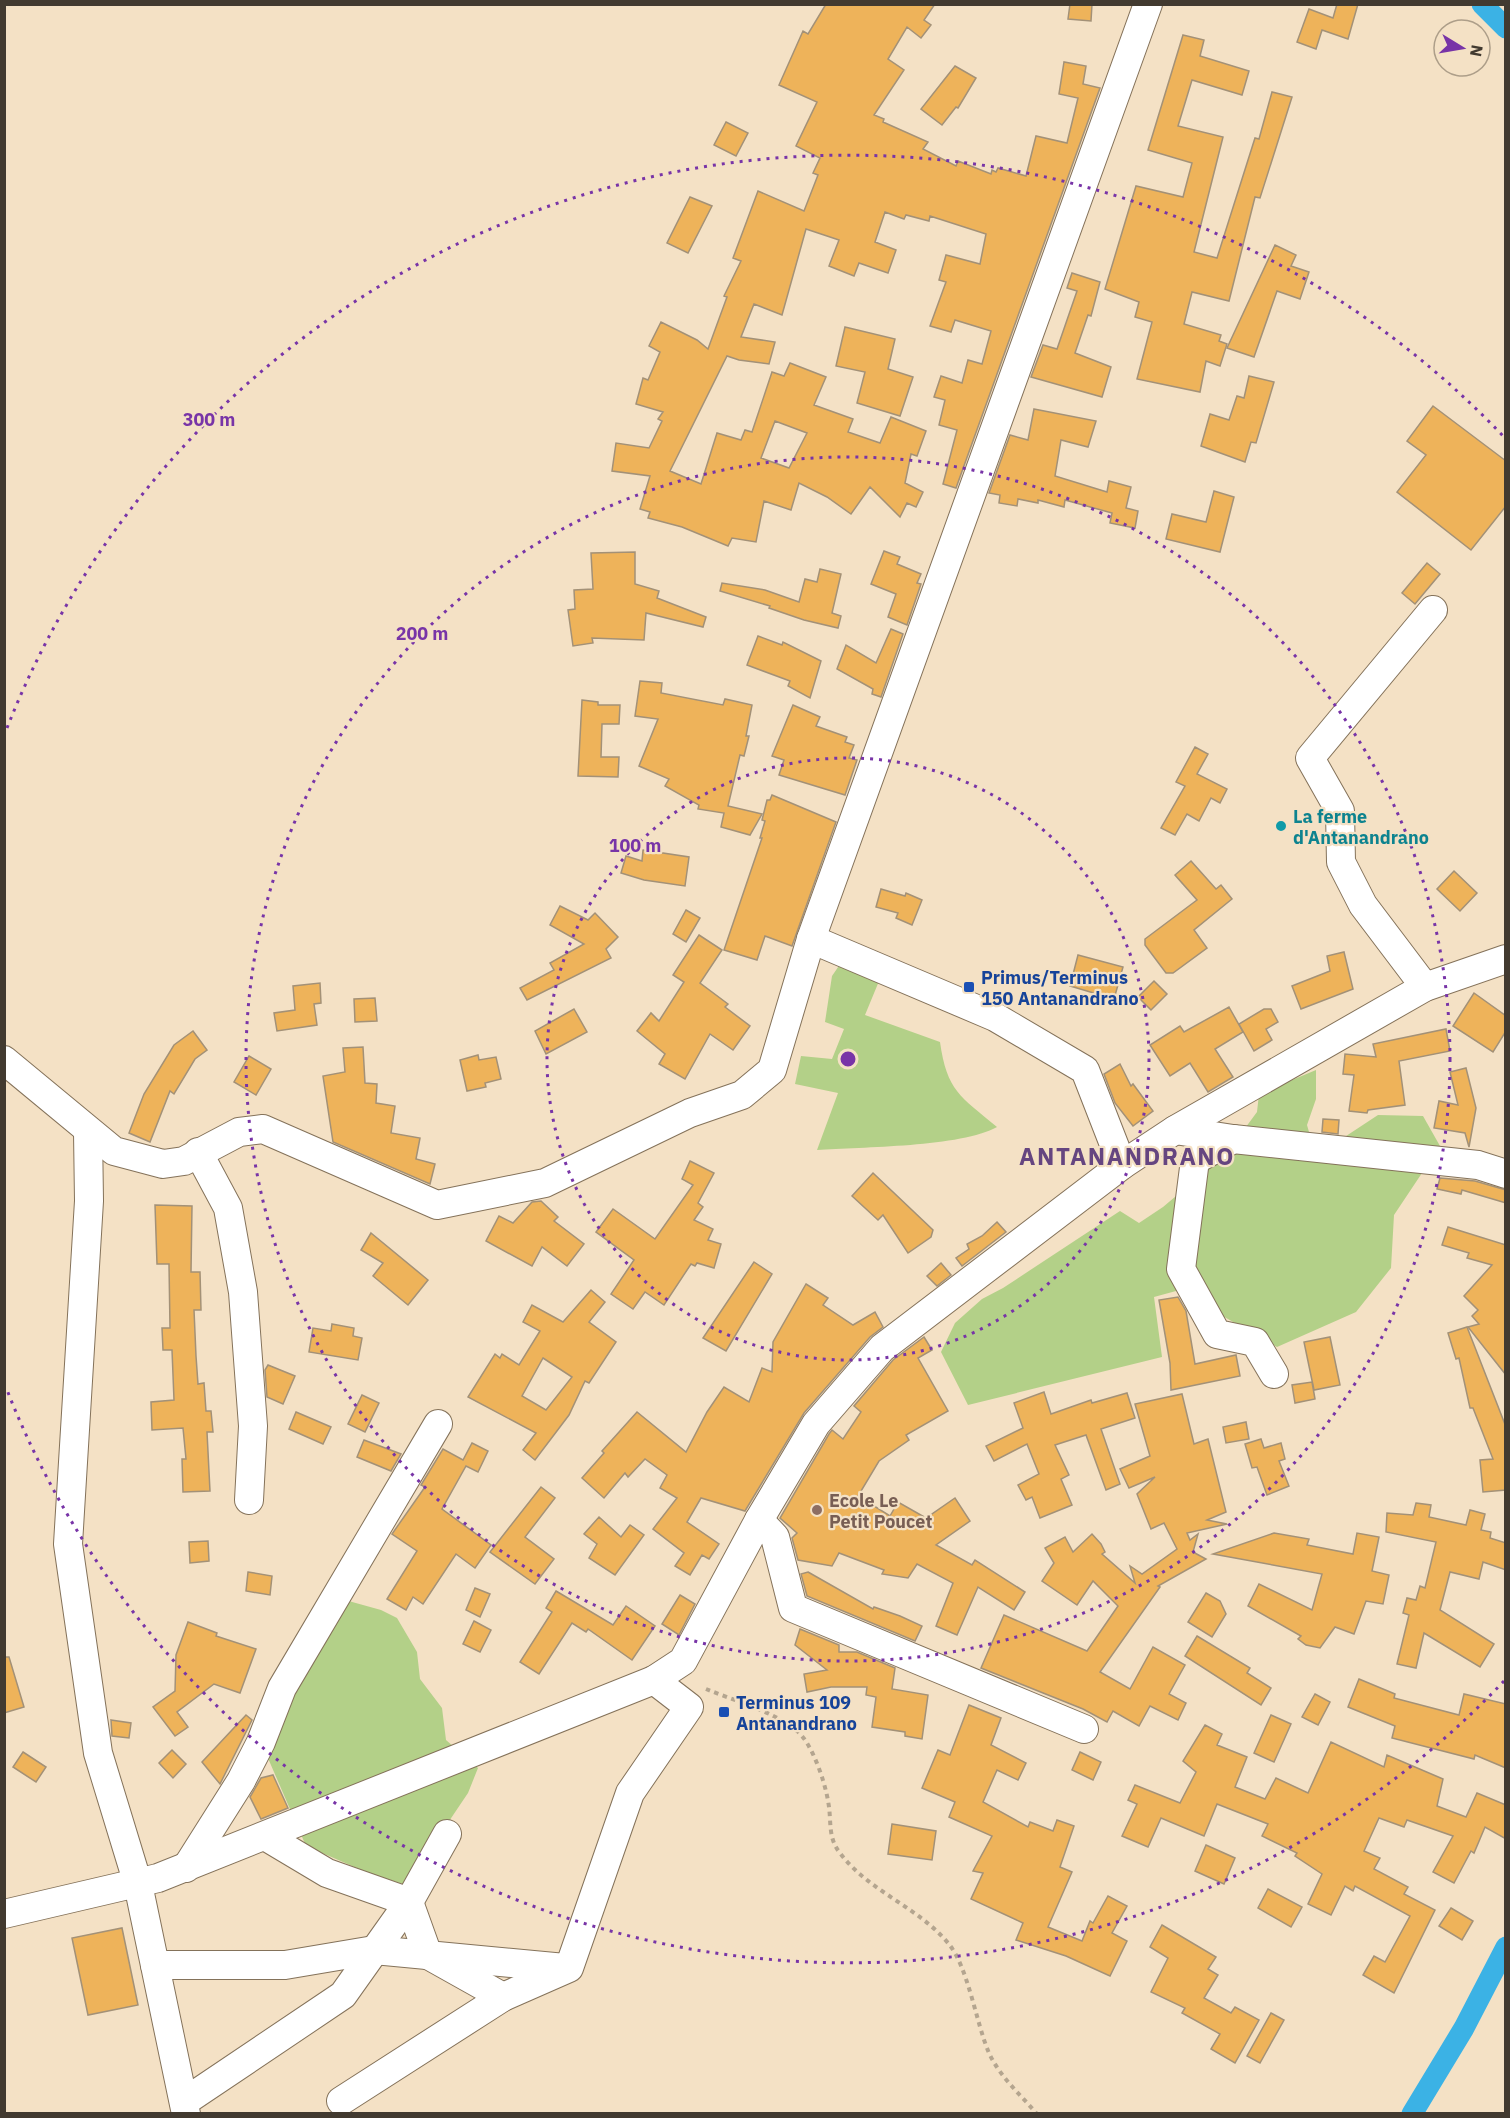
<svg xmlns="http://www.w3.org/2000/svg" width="1510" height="2118" viewBox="0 0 1510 2118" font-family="'IBM Plex Sans',sans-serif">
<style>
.green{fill:#b3d088}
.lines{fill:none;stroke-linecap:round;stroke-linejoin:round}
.canal{stroke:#3bb2e5;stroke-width:21}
.building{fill:#eeb35a;stroke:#a39177;stroke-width:1.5;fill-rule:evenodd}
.minor-casing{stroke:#84725a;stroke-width:30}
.path{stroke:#b4a58f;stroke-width:4;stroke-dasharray:4.5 4.5;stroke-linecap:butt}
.minor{stroke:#fff;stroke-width:28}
.ring{fill:none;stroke:#7834a7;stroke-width:3;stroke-dasharray:3 6}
.culture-dot{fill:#0f9aa8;stroke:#f4e1c5;stroke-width:2}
.transit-dot{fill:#1a4fb4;stroke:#f4e1c5;stroke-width:2}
.education-dot{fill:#8d6e63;stroke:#f4e1c5;stroke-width:2}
.labels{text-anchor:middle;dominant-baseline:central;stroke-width:4.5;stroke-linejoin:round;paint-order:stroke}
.culture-label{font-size:18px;font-weight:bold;fill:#0d838f;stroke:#f4e1c5;text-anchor:start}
.transit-label{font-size:18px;font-weight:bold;fill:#164399;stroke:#f4e1c5;text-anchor:start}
.education-label{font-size:18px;font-weight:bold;fill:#785e54;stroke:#f4e1c5;text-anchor:start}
.district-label{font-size:24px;font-weight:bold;letter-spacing:1.5px;fill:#654580;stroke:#f4e1c5}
.centre{fill:#7834a7;stroke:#f4e1c5;stroke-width:3}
.ring-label{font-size:18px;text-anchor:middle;font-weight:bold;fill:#7834a7;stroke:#f4e1c5;stroke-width:4.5;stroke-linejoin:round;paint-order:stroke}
</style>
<rect width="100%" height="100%" fill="#f4e1c5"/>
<g class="green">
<path d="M847 954 884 969 865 1015 940 1042C947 1091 960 1096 997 1127 962 1147 861 1147 817 1150L838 1093 795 1084 801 1056 832 1059 844 1029 825 1022 832 976Z"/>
<polygon points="1316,1070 1316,1099 1307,1125 1311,1139 1337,1142 1378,1115 1423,1116 1440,1146 1394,1215 1391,1268 1356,1312 1277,1347 1221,1315 1198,1285 1154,1297 1162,1357 968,1405 941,1352 955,1323 982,1299 1003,1288 1120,1211 1139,1223 1163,1207 1226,1154 1257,1112 1259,1094"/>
<polygon points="345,1600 381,1610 397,1618 417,1652 420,1679 442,1708 446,1740 478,1768 468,1793 406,1885 366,1872 306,1846 261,1742"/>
</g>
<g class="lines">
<g class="canal">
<polyline points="1482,4 1506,28"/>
<polyline points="1412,2114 1464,2028 1506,1947"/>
</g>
</g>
<g class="building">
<path d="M826 4H935L924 20 931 25 921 38 907 27 888 59 904 70 874 115 884 119 883 122 928 142 923 149 956 166 958 161 991 174 992 170 996 172 998 168 1026 176 1036 136 1067 143 1078 98 1059 94 1064 62 1086 66 1083 84 1100 88 956 488 943 484 957 430 939 425 945 400 934 397 941 376 962 383 968 360 982 364 991 331 955 320 951 332 930 326 946 282 939 280 946 255 980 264 986 234 930 216 929 221 906 215 904 219 885 212 875 242 896 250 888 273 859 263 854 276 829 266 839 240 806 229 782 315 754 304 741 337 775 342 769 364 739 360 727 356 670 471 701 484 717 433 741 440 745 430 752 432 772 372 784 376 790 363 826 377 814 405 853 419 848 432 880 443 891 417 926 431 917 456 911 454 905 483 923 492 916 507 907 503 900 517 870 487 851 514 827 497 799 483 791 510 764 501 756 542 732 538 728 546 682 527 648 518 650 512 640 509 650 476 612 471 616 443 649 448 662 421 658 419 663 412 636 404 643 378 648 380 660 352 649 346 661 322 697 340 708 349 727 297 724 296 741 261 733 258 758 191 804 211 818 175 813 173 820 158 796 146 817 102 779 85 803 31 808 34ZM775 421 807 433 789 468 761 458Z"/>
<polygon points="1070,4 1092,4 1091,21 1068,19"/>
<polygon points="1337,4 1358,4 1348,39 1322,30 1316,49 1297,42 1309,9 1333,18"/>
<polygon points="1183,35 1204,40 1200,56 1249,71 1242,95 1192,80 1178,126 1223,137 1194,252 1217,258 1255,138 1259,139 1272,92 1292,97 1260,198 1255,197 1229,301 1192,292 1184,324 1221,335 1219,341 1227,344 1220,366 1206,361 1200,392 1137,379 1152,322 1135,317 1139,302 1105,289 1136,186 1183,197 1192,163 1148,150"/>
<polygon points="955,66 976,78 958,108 956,107 942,125 921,109"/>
<polygon points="726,122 748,133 736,156 714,145"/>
<polygon points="690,197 712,206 688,253 667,243"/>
<polygon points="1275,245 1296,255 1291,266 1309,272 1300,299 1277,291 1254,357 1227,348"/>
<polygon points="1072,273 1100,282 1091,316 1088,315 1075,353 1111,367 1102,397 1031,377 1043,345 1057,349 1077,291 1067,288"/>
<polygon points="845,327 895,339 888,369 913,377 900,416 857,403 865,372 836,366"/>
<polygon points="1249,376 1274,382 1256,443 1251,442 1245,462 1201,446 1210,414 1229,420 1237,396 1244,398"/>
<polygon points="1433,406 1506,461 1506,506 1471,550 1397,492 1426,455 1407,441"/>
<polygon points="1034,409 1096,421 1088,447 1061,440 1055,476 1107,492 1109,481 1131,487 1126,508 1138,511 1135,528 1110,523 1112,513 1065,500 1064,507 1038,500 1038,503 1018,499 1017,506 999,503 1000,495 989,493 1010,435 1028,440"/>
<polygon points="1214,491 1234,497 1220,552 1166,539 1172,514 1206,522"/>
<polygon points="884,551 900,557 897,564 921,574 917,583 921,584 907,625 888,617 896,594 871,584"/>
<polygon points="635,552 635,584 659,591 657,598 706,617 703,627 646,613 644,640 592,638 593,643 573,646 568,610 575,609 574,590 593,589 591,553"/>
<polygon points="1427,563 1440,574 1415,604 1402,593"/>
<polygon points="820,569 841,574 832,613 841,616 838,628 804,620 769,608 770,606 720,591 722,583 765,590 799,602 805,579 817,582"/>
<polygon points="891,629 903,634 881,697 872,694 873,689 837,669 846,645 876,663"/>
<polygon points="758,636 782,645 783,642 821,661 810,698 788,686 790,681 747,665"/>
<polygon points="640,681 662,683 661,693 723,705 725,699 752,705 746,736 749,736 744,756 740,755 728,806 762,814 750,835 721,827 724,813 698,809 699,805 665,786 669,779 639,766 658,719 635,716"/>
<polygon points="582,700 598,702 598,705 620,705 619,724 602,724 601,757 619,757 618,777 578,776"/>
<polygon points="793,705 820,717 816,726 847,737 845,742 854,745 849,758 857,760 845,795 779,775 784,760 772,756"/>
<polygon points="1195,747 1208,754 1197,774 1227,789 1220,803 1211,798 1199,821 1187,814 1175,835 1161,828 1185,786 1176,782"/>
<polygon points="772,795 836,822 792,946 765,936 757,960 724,950 762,838 760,838 765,821 762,820 767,800 770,800"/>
<polygon points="643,850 689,857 685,886 644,880 621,873 626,856 642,861"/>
<polygon points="1191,861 1216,889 1221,885 1232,899 1194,930 1207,948 1173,973 1166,973 1145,945 1145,939 1197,900 1175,875"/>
<polygon points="1454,871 1477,893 1460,911 1437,889"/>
<polygon points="881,889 905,896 906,893 922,900 912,925 896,918 898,913 876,907"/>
<polygon points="560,906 588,920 595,913 618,937 606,949 611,958 527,1000 520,988 554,970 550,963 584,944 550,925"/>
<polygon points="686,910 700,918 686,942 673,934"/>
<polygon points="699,935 722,950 700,983 728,1004 725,1007 750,1026 733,1050 710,1034 685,1079 659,1064 665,1054 637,1031 651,1013 659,1021 684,982 673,975"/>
<polygon points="1344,952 1353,989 1301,1009 1292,986 1330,971 1327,956"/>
<polygon points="1078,955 1123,967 1114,999 1070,986"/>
<polygon points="1154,981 1167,994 1151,1010 1138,997"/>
<polygon points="320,983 321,1003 314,1004 317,1025 277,1031 274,1013 295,1010 293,986"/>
<polygon points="1474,993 1506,1016 1506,1031 1493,1052 1453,1026"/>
<polygon points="375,998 377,1021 355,1022 354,999"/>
<polygon points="1229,1007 1243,1032 1215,1049 1233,1077 1208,1092 1190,1063 1170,1076 1150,1045 1180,1026 1184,1032"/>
<polygon points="574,1009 587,1032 546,1054 535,1031"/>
<polygon points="1264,1009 1271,1009 1278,1022 1266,1029 1272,1040 1254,1051 1239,1024"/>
<polygon points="1446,1029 1450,1051 1399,1061 1405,1105 1368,1110 1367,1113 1349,1111 1354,1075 1343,1074 1345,1054 1376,1057 1373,1044"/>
<polygon points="193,1031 207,1050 195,1059 174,1094 170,1091 150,1142 129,1133 144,1094 174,1045"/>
<polygon points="363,1047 365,1083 377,1084 376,1103 395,1106 391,1133 420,1138 416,1159 435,1164 430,1184 333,1142 323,1076 345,1072 343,1048"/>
<polygon points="478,1055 479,1060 496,1057 501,1079 485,1083 486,1087 467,1091 460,1060"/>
<polygon points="249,1056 271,1069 256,1095 234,1082"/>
<polygon points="1120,1064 1131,1086 1133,1084 1153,1111 1133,1126 1115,1103 1104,1074"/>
<polygon points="1466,1068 1476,1108 1469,1147 1465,1133 1434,1128 1439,1101 1458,1105 1450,1072"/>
<polygon points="1323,1119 1339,1120 1338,1134 1322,1132"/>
<polygon points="690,1161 714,1173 698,1203 703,1207 694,1220 713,1229 708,1240 721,1244 714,1268 697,1263 695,1266 691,1264 664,1305 645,1292 633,1309 611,1294 634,1260 596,1232 613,1209 655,1239 693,1185 682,1179"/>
<polygon points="873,1173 933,1230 931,1237 908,1253 883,1215 878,1220 852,1196"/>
<polygon points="1440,1178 1475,1181 1506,1190 1506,1203 1462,1190 1461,1194 1437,1189"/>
<polygon points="541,1201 558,1217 554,1221 584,1244 567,1266 542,1247 532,1266 486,1241 499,1216 513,1223 532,1202"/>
<polygon points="155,1205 192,1206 191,1272 200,1272 201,1310 194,1310 196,1356 198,1384 204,1383 206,1411 211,1411 213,1432 207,1432 210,1491 183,1492 182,1459 186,1459 183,1428 152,1430 151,1402 174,1400 172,1350 163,1350 162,1328 170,1328 169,1264 157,1264"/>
<polygon points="997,1222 1006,1232 962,1266 956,1258 969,1249 967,1244 982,1236"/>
<polygon points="1448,1227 1506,1245 1506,1375 1468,1327 1479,1324 1472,1316 1478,1310 1464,1296 1492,1265 1467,1258 1469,1253 1442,1245"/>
<polygon points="371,1233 428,1280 408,1305 373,1276 383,1263 361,1250"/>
<polygon points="754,1262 772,1274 726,1351 703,1338"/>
<polygon points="941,1263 951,1275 937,1286 927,1276"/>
<polygon points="806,1284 828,1298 823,1305 853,1325 875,1312 883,1327 870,1337 804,1413 745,1511 701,1498 687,1522 719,1544 709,1559 702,1555 690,1575 675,1566 684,1553 653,1529 677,1498 660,1488 667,1475 645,1459 628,1477 625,1473 604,1498 582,1478 604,1453 602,1451 637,1412 686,1452 707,1412 724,1387 749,1402 762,1368 772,1372 773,1342"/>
<path d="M591 1290 605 1302 589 1322 616 1342 589 1383 585 1381 569 1415 535 1460 523 1450 536 1433 468 1397 495 1354 500 1358 502 1354 519 1365 540 1331 523 1322 532 1305 563 1322ZM543 1358 572 1377 546 1410 522 1396Z"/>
<polygon points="1178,1297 1186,1311 1195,1364 1236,1355 1240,1376 1171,1390 1170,1363 1159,1300"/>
<polygon points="332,1324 354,1328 353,1336 362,1338 358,1360 309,1352 313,1328 331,1331"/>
<polygon points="1467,1327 1506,1427 1506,1490 1483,1492 1480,1460 1493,1459 1473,1408 1470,1408 1459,1358 1456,1359 1448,1333"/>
<polygon points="924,1337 932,1350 918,1358 948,1411 906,1435 909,1440 879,1461 858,1496 890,1516 898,1502 926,1518 955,1498 970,1521 936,1545 972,1565 975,1560 1025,1592 1014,1610 978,1587 957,1635 936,1626 953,1583 917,1564 908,1578 882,1574 884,1570 839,1553 832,1566 798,1560 792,1538 797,1533 780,1518 829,1434 832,1430 843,1439 861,1412 854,1406 893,1360"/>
<polygon points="1330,1337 1340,1385 1314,1390 1304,1342"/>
<polygon points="268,1365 295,1376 283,1404 267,1397 265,1370"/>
<polygon points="1312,1382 1315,1399 1295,1403 1292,1385"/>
<polygon points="1044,1392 1051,1414 1091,1400 1092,1403 1127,1393 1135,1418 1101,1429 1120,1484 1106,1490 1086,1435 1055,1445 1069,1475 1061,1479 1072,1505 1040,1518 1032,1497 1026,1500 1018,1485 1039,1474 1027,1444 994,1461 986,1446 1023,1428 1014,1403"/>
<polygon points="1182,1394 1194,1444 1208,1439 1226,1512 1207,1520 1227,1524 1187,1533 1190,1540 1198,1534 1193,1552 1206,1559 1158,1586 1160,1587 1100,1672 1130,1689 1153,1647 1185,1665 1169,1694 1186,1703 1178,1720 1150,1706 1139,1726 1113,1711 1107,1722 1083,1709 981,1668 1004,1615 1087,1651 1118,1606 1093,1581 1077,1605 1042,1581 1054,1563 1045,1548 1065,1537 1073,1552 1092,1534 1101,1544 1105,1552 1102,1554 1135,1583 1130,1566 1142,1574 1177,1549 1164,1523 1151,1529 1137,1494 1155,1477 1129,1488 1120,1469 1150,1456 1135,1404"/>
<polygon points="362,1395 379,1403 365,1432 348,1424"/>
<polygon points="296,1412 331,1427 323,1444 289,1429"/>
<polygon points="1246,1422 1249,1439 1226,1443 1223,1427"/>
<polygon points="1261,1439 1264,1448 1281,1443 1285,1459 1279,1461 1289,1486 1267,1495 1257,1467 1252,1468 1245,1444"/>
<polygon points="364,1440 401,1454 391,1471 357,1457"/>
<polygon points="472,1443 488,1451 478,1472 466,1466 442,1509 491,1545 475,1568 456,1554 423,1604 413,1597 406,1610 387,1599 417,1551 392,1534 425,1487 421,1485 443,1449 463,1460"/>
<polygon points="541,1487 555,1498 525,1537 554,1559 535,1584 490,1552"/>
<polygon points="1416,1503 1431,1505 1429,1517 1466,1525 1470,1510 1485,1514 1481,1530 1491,1532 1490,1538 1506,1543 1506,1570 1483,1562 1479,1579 1450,1572 1440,1610 1494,1644 1480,1667 1424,1633 1416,1668 1397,1664 1409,1615 1403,1613 1407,1598 1416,1600 1420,1586 1425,1588 1436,1542 1386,1532 1387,1513 1413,1515"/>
<polygon points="599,1517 621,1537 630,1525 644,1535 615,1575 589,1558 597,1544 584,1534"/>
<polygon points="1274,1533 1309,1539 1307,1545 1353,1554 1357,1533 1379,1537 1372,1571 1389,1575 1383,1604 1366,1601 1354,1634 1335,1627 1320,1648 1306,1645 1298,1639 1301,1636 1248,1606 1259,1584 1312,1610 1322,1574 1213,1554"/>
<polygon points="208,1541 209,1561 190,1563 189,1542"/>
<polygon points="248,1572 272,1576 270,1595 246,1591"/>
<polygon points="808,1572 873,1609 874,1607 900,1616 922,1626 915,1641 807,1596 801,1574"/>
<polygon points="475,1588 490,1594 480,1617 466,1610"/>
<polygon points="556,1591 613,1625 626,1606 655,1626 632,1660 588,1629 586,1632 572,1623 539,1674 520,1662 552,1612 546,1608"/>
<polygon points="1206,1593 1220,1601 1226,1614 1212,1637 1188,1622"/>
<polygon points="680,1595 695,1604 679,1635 662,1624"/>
<polygon points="474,1621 491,1630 480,1652 463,1644"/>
<polygon points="188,1622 217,1633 216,1636 256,1649 240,1693 214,1684 177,1712 188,1727 175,1736 153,1707 175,1691 176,1655"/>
<polygon points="800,1629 839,1645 839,1652 857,1652 895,1668 892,1689 928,1695 922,1739 905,1736 905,1732 872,1727 876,1697 866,1695 867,1687 831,1687 807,1692 804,1674 827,1670 795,1645"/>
<polygon points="1197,1636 1250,1668 1247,1673 1271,1688 1261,1705 1185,1656"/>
<polygon points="4,1657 9,1657 24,1707 4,1713"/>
<polygon points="1359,1679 1395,1694 1394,1698 1459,1715 1464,1694 1506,1704 1506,1768 1475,1755 1474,1759 1392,1738 1395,1726 1348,1707"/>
<polygon points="1315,1694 1330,1702 1318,1725 1302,1717"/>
<polygon points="969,1705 1001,1718 991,1745 1026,1763 1018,1780 997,1770 983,1802 1028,1827 1030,1822 1053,1831 1057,1820 1074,1826 1060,1867 1072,1872 1048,1927 1082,1941 1090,1921 1093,1923 1108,1896 1127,1906 1112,1933 1127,1941 1110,1976 1066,1956 1016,1940 1023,1923 971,1899 983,1873 973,1871 992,1836 949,1817 955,1802 922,1788 938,1750 950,1755"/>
<polygon points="246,1715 252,1720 220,1784 202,1762"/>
<polygon points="1271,1715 1291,1724 1274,1762 1254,1753"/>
<polygon points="111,1720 131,1723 129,1738 112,1736"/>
<polygon points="1205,1725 1222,1734 1217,1745 1247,1757 1235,1787 1265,1799 1276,1778 1308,1793 1331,1742 1384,1767 1387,1755 1443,1779 1437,1806 1466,1817 1477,1793 1506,1805 1506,1839 1485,1827 1474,1853 1471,1851 1454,1883 1433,1872 1453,1836 1407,1820 1404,1827 1379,1818 1364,1851 1380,1858 1374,1869 1408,1887 1404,1894 1435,1910 1394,1993 1363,1975 1374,1956 1385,1962 1410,1916 1355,1886 1353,1891 1345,1886 1331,1915 1308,1904 1322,1874 1295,1856 1297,1853 1262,1836 1268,1824 1217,1804 1204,1836 1161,1818 1148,1847 1122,1836 1137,1804 1128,1800 1135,1785 1180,1803 1196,1772 1183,1761"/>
<polygon points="172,1750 186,1764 173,1778 159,1763"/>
<polygon points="23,1752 46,1767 36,1782 13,1767"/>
<polygon points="1080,1752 1101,1762 1093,1780 1072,1770"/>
<polygon points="273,1775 288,1808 261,1819 250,1797 261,1778"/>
<polygon points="892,1824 936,1831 932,1860 888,1854"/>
<polygon points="1206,1845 1235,1858 1224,1884 1195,1871"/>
<polygon points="1268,1889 1302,1907 1291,1927 1258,1908"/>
<polygon points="1451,1908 1473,1921 1462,1940 1439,1926"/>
<polygon points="1162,1925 1216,1957 1208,1969 1218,1975 1204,1998 1231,2013 1235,2007 1259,2020 1235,2063 1211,2049 1220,2034 1182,2013 1185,2008 1151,1992 1168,1958 1150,1947"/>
<polygon points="122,1928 138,2005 88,2015 72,1938"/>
<polygon points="1271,2013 1284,2020 1260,2063 1247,2056"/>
</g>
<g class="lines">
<defs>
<g id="minor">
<polyline points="811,939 995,1017 1085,1070 1122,1165"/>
<polyline points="1425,987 1363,905 1341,862 1340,811 1310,758 1433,610"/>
<polyline points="4,1060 114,1151 163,1164 184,1161 239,1132 263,1129 437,1205 545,1183 690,1113 742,1095 772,1070 811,939 1148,4"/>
<polyline points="1175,1130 1233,1139 1478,1165 1506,1174"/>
<polyline points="88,1132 89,1201 68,1544 98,1753 138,1884 186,2114"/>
<polyline points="1233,1139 1195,1160 1181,1269 1217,1334 1255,1342 1274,1374"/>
<polyline points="198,1152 228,1208 243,1292 253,1426 249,1500"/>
<polyline points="759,1520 775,1537 793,1608 1084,1729"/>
<polyline points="265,1836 327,1873 409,1902 428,1955 503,1997"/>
<polyline points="186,1868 241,1781 261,1742 282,1688 438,1424"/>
<polyline points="4,1914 158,1878 654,1680 683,1661 759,1520 816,1424 882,1348 1122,1165 1175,1130 1425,987 1506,959"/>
<polyline points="155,1965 285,1965 374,1950 565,1968"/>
<polyline points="341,2101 503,1997 569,1968 630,1793 689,1707 654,1680"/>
<polyline points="184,2102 343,1995 409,1902 447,1834"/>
</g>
</defs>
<use href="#minor" class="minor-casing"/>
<path class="path" d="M706 1689C735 1701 773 1711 797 1731 812 1743 825 1782 828 1801 832 1820 827 1837 840 1853 868 1891 917 1906 948 1943 968 1966 976 2023 989 2053 1000 2077 1020 2094 1037 2114"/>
<use href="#minor" class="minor"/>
</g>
<g class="ring">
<circle cx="848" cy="1059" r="301"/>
<circle cx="848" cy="1059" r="602"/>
<path d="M1504 1681A904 904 0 0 1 7 1390M7 728A904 904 0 0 1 1504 437"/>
</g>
<circle class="culture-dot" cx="1281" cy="826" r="6"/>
<g class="transit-dot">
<rect x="963" y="981" width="12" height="12" rx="3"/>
<rect x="718" y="1706" width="12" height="12" rx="3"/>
</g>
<circle class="education-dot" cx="817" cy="1510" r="6"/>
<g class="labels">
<g class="culture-label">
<text x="1293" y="816">La ferme<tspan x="1293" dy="21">d'Antanandrano</tspan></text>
</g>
<g class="transit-label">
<text x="981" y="977">Primus/Terminus<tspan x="981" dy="21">150 Antanandrano</tspan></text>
<text x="736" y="1702">Terminus 109<tspan x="736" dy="21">Antanandrano</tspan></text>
</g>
<g class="education-label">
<text x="829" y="1500">Ecole Le<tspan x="829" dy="21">Petit Poucet</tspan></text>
</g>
<g class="district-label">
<text x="1127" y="1156">ANTANANDRANO</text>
</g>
</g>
<circle cx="848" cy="1059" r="9" class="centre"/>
<g class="ring-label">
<text x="209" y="426">300 m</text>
<text x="422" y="640">200 m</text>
<text x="635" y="852">100 m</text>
</g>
<rect width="1510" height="2118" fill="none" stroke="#423a30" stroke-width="12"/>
<g transform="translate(1462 48) rotate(101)"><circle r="28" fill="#f4e1c5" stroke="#ad9e89" stroke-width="1.5"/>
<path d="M0-4.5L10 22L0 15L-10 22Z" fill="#7834a7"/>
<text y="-9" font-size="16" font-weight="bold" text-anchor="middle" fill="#423a30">N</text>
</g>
</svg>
